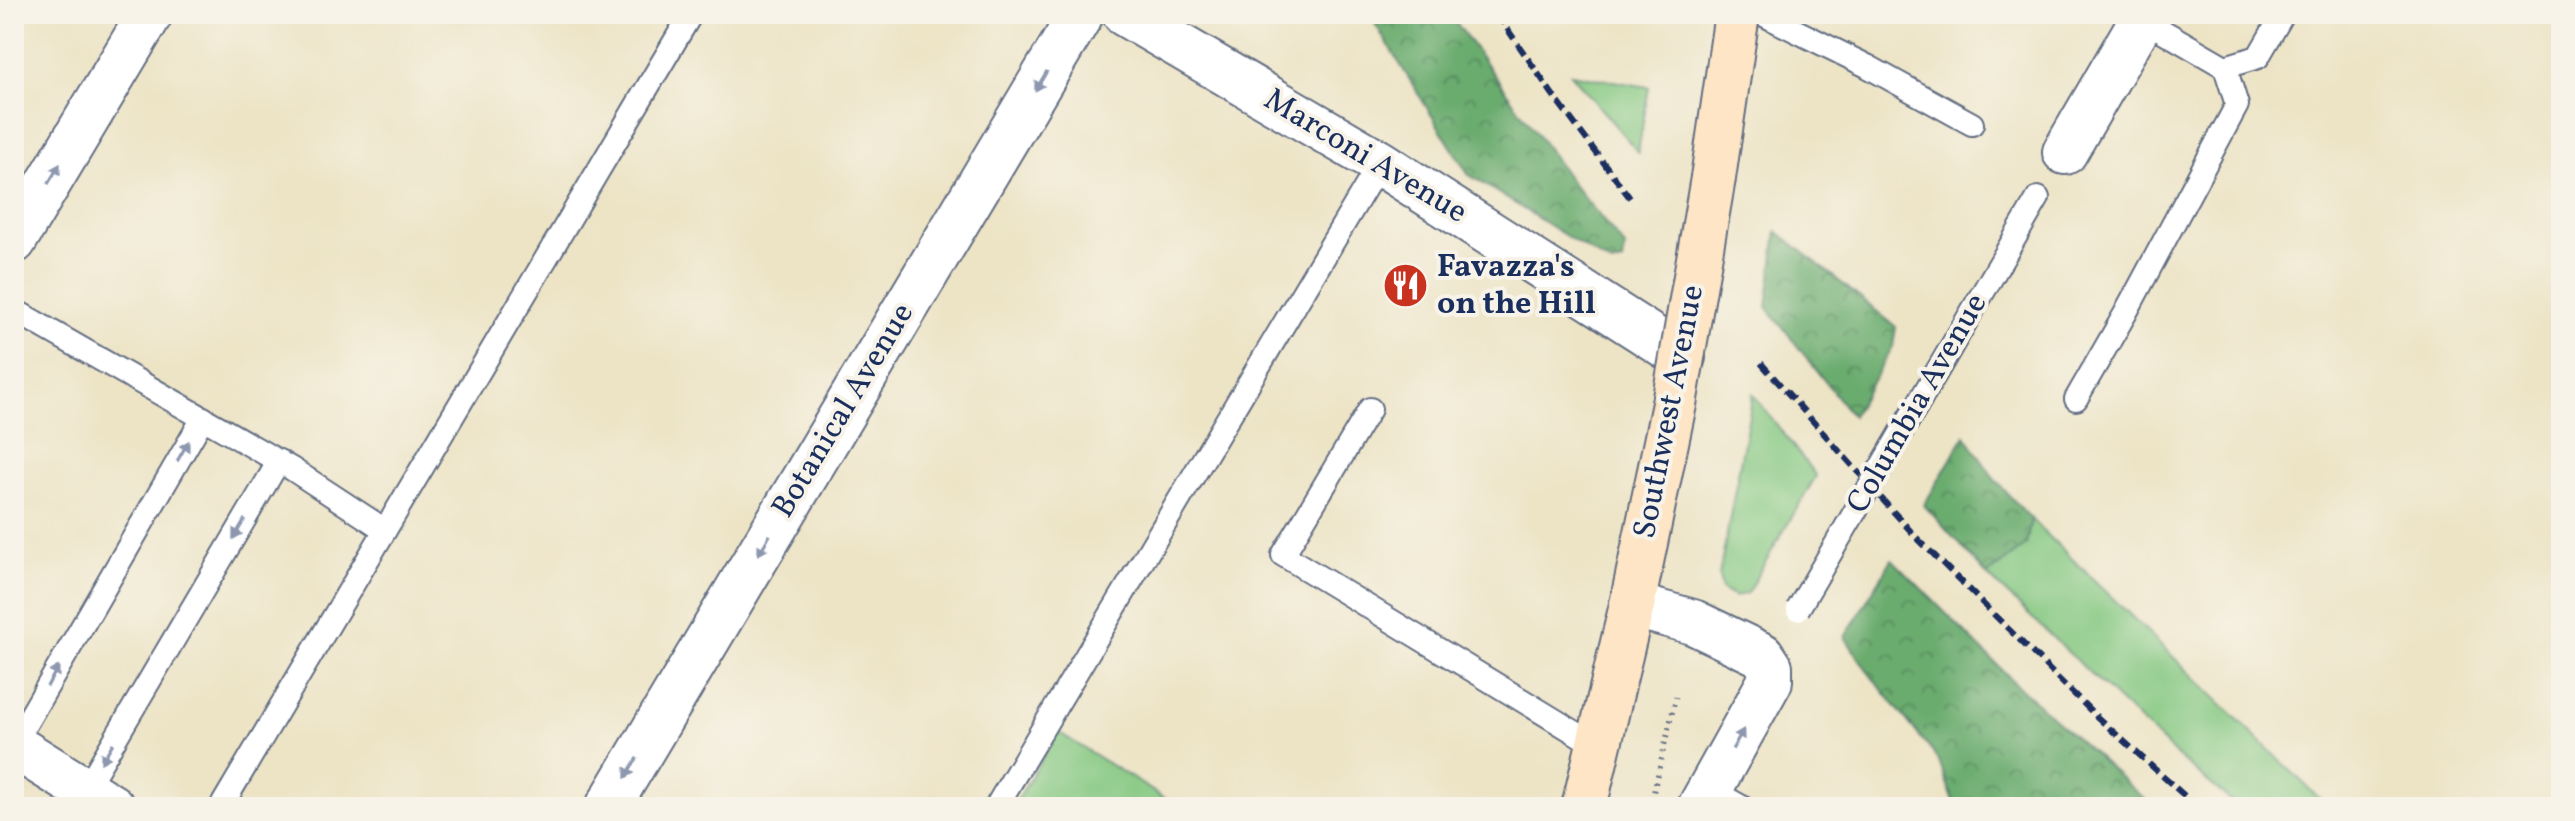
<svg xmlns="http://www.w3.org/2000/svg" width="2575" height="821" viewBox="0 0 2575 821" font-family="Vollkorn,serif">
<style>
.green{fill:#83c780;stroke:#4f7b6f;stroke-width:2}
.forest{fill:url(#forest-crowns);stroke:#426e66;stroke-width:2}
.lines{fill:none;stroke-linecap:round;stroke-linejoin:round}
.lane-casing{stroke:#646e82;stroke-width:26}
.street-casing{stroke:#646e82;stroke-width:48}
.secondary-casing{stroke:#646e82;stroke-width:48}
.path{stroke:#646e82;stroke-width:5;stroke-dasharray:2 6;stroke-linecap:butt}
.lane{stroke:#fff;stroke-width:22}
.street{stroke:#fff;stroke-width:44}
.secondary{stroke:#fde5c5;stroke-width:44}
.rail{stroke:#1b2f5e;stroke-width:6;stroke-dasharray:12 6;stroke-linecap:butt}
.lane-bridge-casing{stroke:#646e82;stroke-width:26;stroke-linecap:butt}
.secondary-bridge-casing{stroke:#646e82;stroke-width:48;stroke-linecap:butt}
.lane-bridge{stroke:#fff;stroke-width:22}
.secondary-bridge{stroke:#fde5c5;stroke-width:44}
.oneway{fill:#8d97ae}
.labels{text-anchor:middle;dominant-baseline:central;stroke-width:8;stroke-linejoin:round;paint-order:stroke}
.street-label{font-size:32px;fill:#1b2f5e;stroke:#f7f3e8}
.poi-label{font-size:32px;font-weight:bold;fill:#1b2f5e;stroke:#f7f3e8;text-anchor:start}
</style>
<defs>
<pattern id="forest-crowns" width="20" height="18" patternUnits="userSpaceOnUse" patternTransform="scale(2)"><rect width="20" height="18" fill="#6aac6e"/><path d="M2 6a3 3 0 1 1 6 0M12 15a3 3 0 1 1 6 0" fill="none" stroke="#568c5e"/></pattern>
</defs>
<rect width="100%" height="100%" fill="#f7f3e8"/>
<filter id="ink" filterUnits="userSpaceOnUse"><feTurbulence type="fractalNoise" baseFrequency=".0125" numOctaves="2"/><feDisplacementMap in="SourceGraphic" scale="16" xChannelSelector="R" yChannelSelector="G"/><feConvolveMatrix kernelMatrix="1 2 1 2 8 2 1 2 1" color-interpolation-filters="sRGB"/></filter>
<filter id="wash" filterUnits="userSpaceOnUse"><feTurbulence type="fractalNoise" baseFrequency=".006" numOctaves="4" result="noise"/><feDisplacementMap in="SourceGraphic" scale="32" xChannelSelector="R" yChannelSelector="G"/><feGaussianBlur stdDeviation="1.8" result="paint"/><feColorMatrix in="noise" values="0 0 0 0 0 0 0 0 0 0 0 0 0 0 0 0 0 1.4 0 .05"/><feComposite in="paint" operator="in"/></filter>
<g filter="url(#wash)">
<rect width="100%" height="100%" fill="#ede4c6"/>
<g class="green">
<polygon points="1571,74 1649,87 1638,152"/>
<polygon points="1753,394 1816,476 1747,593 1735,597 1722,590 1719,576"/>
<polygon points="2031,519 2328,807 2238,807 2175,754 1987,575 2026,545"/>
<polygon points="1058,732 1178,807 1013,807"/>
</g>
<g class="forest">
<polygon points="1369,14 1450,14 1573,184 1625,247 1623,262 1612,265 1468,174"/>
<polygon points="1777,231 1896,327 1893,347 1852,416 1767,307"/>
<polygon points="1965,435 1995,480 2031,519 2026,545 1987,575 1924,505"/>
<polygon points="1892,559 2018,686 2153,807 1956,807 1938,759 1871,676 1845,637"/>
</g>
</g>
<g filter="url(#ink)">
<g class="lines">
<defs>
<g id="lane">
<polyline points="1762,14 1867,66 1972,124"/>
<polyline points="2225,67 2258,57 2283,14"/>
<polyline points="14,310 292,469 385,530"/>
<polyline points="1936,373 2038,198"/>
<polyline points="2076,399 2125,314 2237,105 2225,67 2142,19"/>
<polyline points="1370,409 1283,555 1599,747"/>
<polyline points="14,744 203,418"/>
<polyline points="1710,789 1742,807"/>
<polyline points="85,790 279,461"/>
<polyline points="221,807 691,14"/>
<polyline points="996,807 1380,163"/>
</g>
<g id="street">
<polyline points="1125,14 1380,163 1683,357"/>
<polyline points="2065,152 2145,14"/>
<polyline points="14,241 150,14"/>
<polyline points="1632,605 1693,622 1762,655 1770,667 1770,681 1700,807"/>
<polyline points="14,746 112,807"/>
<polyline points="608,807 1081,14"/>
</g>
<g id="secondary">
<polyline points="1713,178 1737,14"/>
<polyline points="1584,807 1632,605 1674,404"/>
</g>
</defs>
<use href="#lane" class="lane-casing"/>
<use href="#street" class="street-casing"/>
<use href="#secondary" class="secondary-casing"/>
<polyline class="path" points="1650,807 1676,697"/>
<use href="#lane" class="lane"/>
<use href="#street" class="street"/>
<use href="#secondary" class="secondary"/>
<g class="rail">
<polyline points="1497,14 1553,95 1630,198"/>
<polyline points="1761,363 1915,536 2096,716 2197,807"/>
</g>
<defs>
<polyline id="lane-bridge" points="1798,609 1936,373"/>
<polyline id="secondary-bridge" points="1674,404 1713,178"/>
</defs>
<use href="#lane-bridge" class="lane-bridge-casing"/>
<use href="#secondary-bridge" class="secondary-bridge-casing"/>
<use href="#lane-bridge" class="lane-bridge"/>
<use href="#secondary-bridge" class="secondary-bridge"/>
</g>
<defs><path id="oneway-solid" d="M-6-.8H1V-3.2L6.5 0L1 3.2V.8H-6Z" transform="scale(2)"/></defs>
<g class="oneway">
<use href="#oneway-solid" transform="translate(1041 81) rotate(121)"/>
<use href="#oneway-solid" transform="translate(54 174) rotate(-59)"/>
<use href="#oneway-solid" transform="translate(183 451) rotate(-60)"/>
<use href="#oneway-solid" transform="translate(239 529) rotate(121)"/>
<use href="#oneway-solid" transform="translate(764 545) rotate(121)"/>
<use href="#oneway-solid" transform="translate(53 676) rotate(-60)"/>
<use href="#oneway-solid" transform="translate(1738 739) rotate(-61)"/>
<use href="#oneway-solid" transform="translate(107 753) rotate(121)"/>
<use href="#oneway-solid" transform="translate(631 768) rotate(121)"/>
</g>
</g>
<defs>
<symbol id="restaurant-disc" viewBox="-11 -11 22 22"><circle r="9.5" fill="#c8321e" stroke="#f7f3e8"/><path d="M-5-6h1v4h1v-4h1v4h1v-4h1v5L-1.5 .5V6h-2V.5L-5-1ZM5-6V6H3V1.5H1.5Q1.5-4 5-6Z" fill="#fff"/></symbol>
</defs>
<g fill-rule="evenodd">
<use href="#restaurant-disc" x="1380" y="260" width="51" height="51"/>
</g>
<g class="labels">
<g class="street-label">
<text transform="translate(1365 157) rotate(31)">Marconi Avenue</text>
<text transform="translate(1918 404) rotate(-60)">Columbia Avenue</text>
<text transform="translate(844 411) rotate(-59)">Botanical Avenue</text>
<text transform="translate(1670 412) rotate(-79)">Southwest Avenue</text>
</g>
<g class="poi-label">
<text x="1437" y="268">Favazza's<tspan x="1437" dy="37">on the Hill</tspan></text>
</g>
</g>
<rect width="2575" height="821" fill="none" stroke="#f7f3e8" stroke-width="48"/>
</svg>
